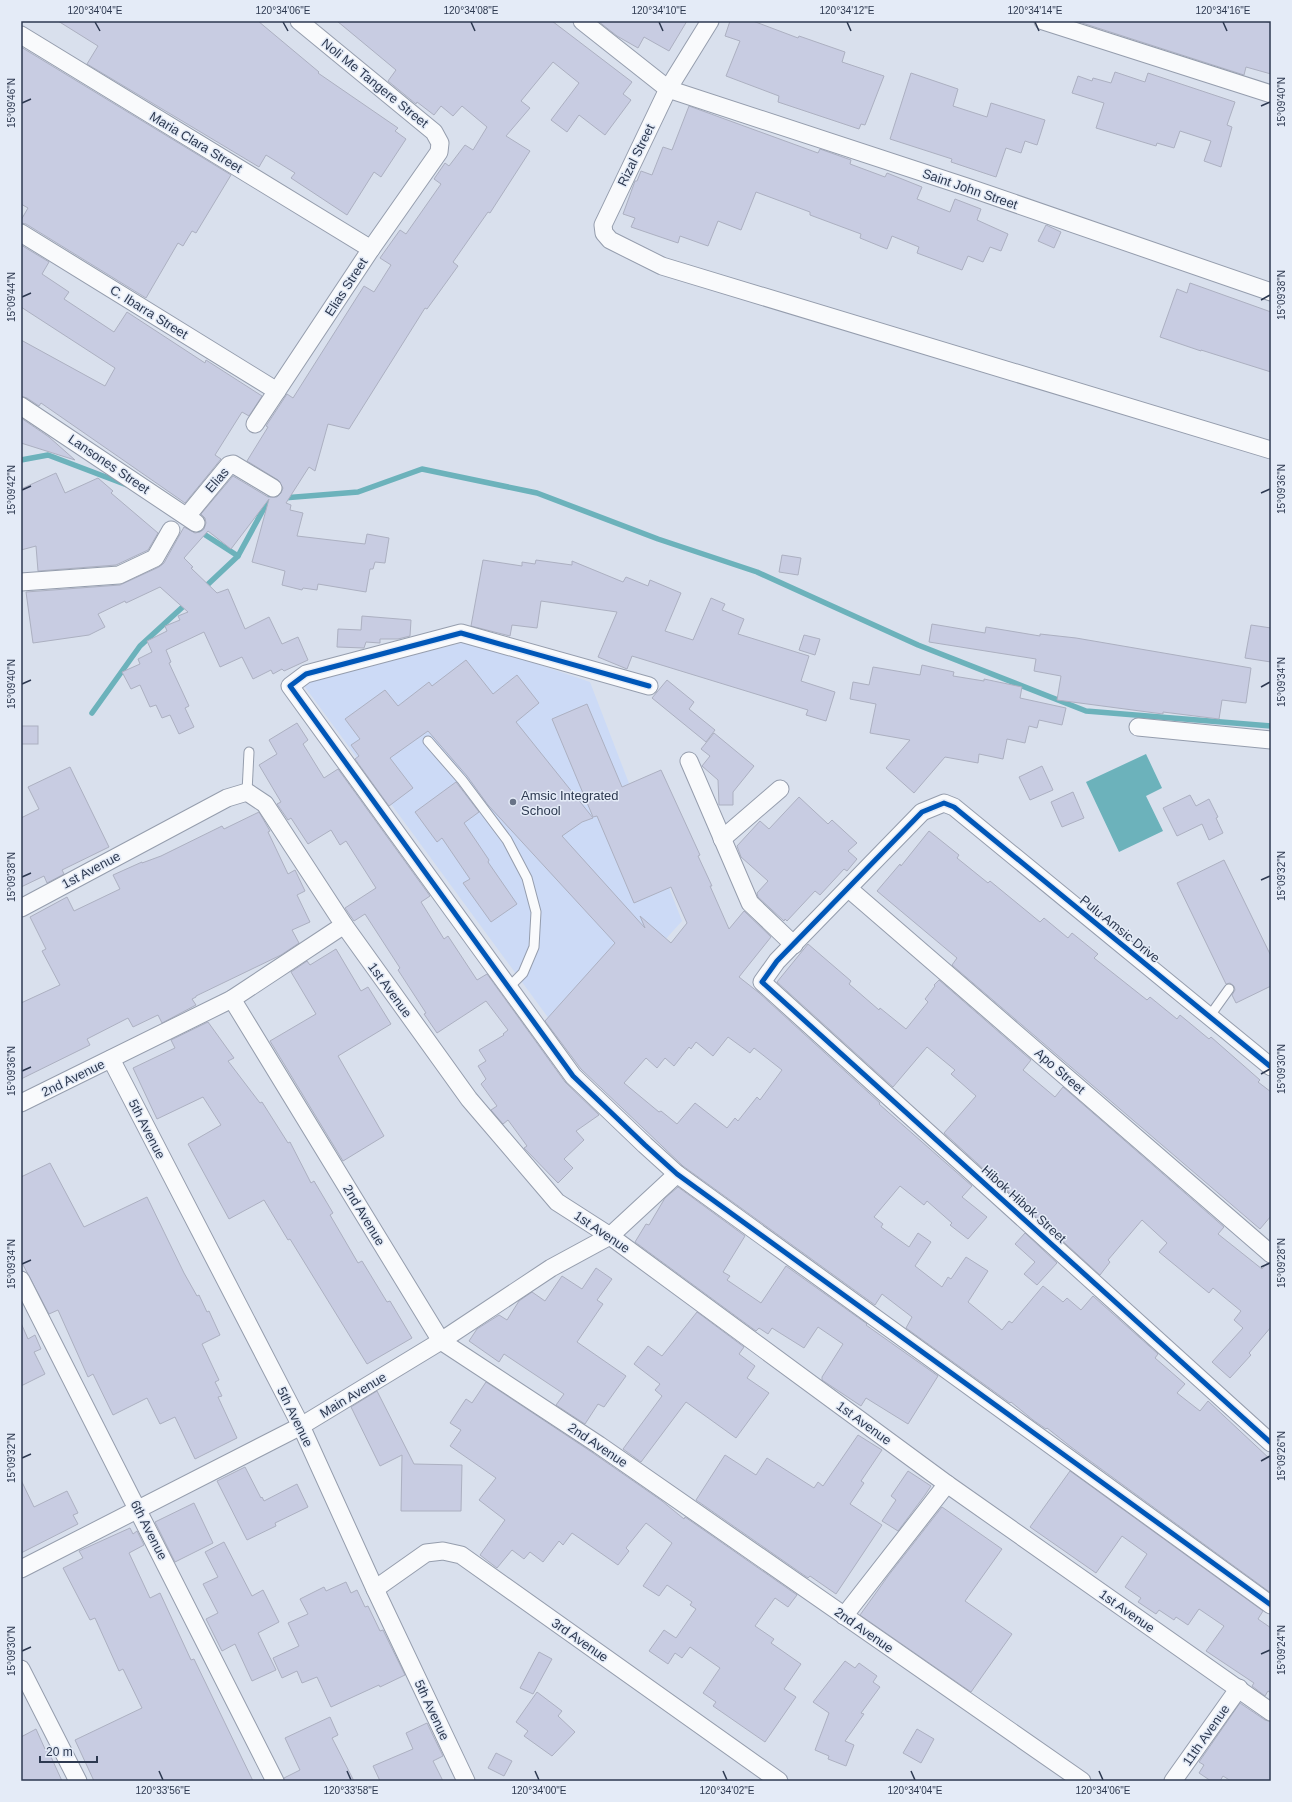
<svg xmlns="http://www.w3.org/2000/svg" width="1292" height="1802" viewBox="0 0 1292 1802" font-family="Helvetica,sans-serif">
<style>
.built{fill:#ccdaf6}
.water{fill:#6cb2bb}
.lines{fill:none;stroke-linecap:round;stroke-linejoin:round}
.stream{stroke:#6cb2bb;stroke-width:5.5}
.building{fill:#c8cce2;stroke:#acb0c1;fill-rule:evenodd}
.lane-casing{stroke:#959dad;stroke-width:11}
.street-casing{stroke:#959dad;stroke-width:19}
.lane{stroke:#f9fafc;stroke-width:9}
.street{stroke:#f9fafc;stroke-width:17}
.cycleway-casing{stroke:#e4ebf7;stroke-width:8}
.cycleway{stroke:#0057b8;stroke-width:5}
.ticks{fill:none;stroke:#2d3950;stroke-width:1.5}
.poi-dot{fill:#697387;stroke:#e4ebf7;stroke-width:1.5}
.labels{text-anchor:middle;dominant-baseline:central;stroke-width:3;stroke-linejoin:round;paint-order:stroke}
.street-label{font-size:13px;fill:#2d3950;stroke:#e4ebf7}
.poi-label{font-size:13px;fill:#2d3950;stroke:#e4ebf7;text-anchor:start}
.neatline{fill:none;stroke:#2d3950;stroke-width:1.5}
.ticks-label{font-size:10px;text-anchor:middle;fill:#2d3950}
</style>
<rect width="100%" height="100%" fill="#d9e0ed"/>
<polygon class="built" points="470,641 590,682 682,921 569,1046 302,683"/>
<polygon class="water" points="1146,754 1162,788 1146,796 1163,831 1119,852 1086,782"/>
<g class="lines">
<g class="stream">
<polyline points="21,460 48,455 127,485"/>
<polyline points="283,498 358,492 422,469 537,493 658,539 757,572 918,645 1086,711 1271,726"/>
<polyline points="193,527 238,556"/>
<polyline points="204,588 238,556 269,499 274,498"/>
<polyline points="92,713 140,646 187,603"/>
</g>
</g>
<g class="building">
<polygon points="58,21 258,21 319,72 318,73 398,128 395,131 406,139 381,177 374,172 347,215 291,178 295,173 266,155 259,167 87,64 98,46"/>
<polygon points="337,21 552,21 632,82 623,94 631,100 605,135 579,115 567,132 551,120 579,83 553,62 521,101 530,108 506,136 530,151 490,213 488,212 453,262 458,266 427,309 425,308 349,429 328,424 315,471 309,467 286,503 291,505 290,510 303,513 297,536 365,544 367,534 389,538 385,563 375,562 373,569 370,569 366,592 318,584 317,590 303,588 302,590 282,585 285,571 252,562 269,499 231,549 208,531 184,558 193,567 191,568 217,593 228,589 245,629 269,617 282,644 298,637 308,660 284,671 282,669 273,674 271,670 253,679 242,657 220,667 204,632 166,650 171,662 169,663 189,706 185,708 194,727 179,734 170,715 162,718 156,705 150,707 140,685 131,689 122,672 140,664 138,659 152,652 147,641 167,631 165,626 180,620 178,616 188,612 160,587 126,603 125,601 98,614 105,627 89,635 33,643 26,592 120,585 159,567 164,563 184,527 195,533 200,532 204,529 206,523 205,518 201,514 233,476 268,497 277,497 281,493 283,488 278,480 247,461 268,427 266,426 287,394 293,398 364,286 374,292 391,265 380,258 400,230 406,234 441,184 434,179 445,163 449,166 465,145 473,150 487,127 462,106 453,116 441,106 434,115 417,102 416,104 388,81 396,70"/>
<polygon points="598,21 687,21 669,51 644,37 638,48 617,36"/>
<polygon points="730,21 753,21 798,38 799,36 845,52 842,62 884,76 865,125 861,124 859,129 778,102 779,96 726,76 740,41 725,36"/>
<polygon points="1076,21 1264,21 1271,23 1271,74 1246,67 1244,75"/>
<polygon points="21,47 231,175 196,233 192,231 183,246 178,243 146,298 26,224 21,223 21,220 28,208 21,204"/>
<polygon points="1115,72 1145,82 1148,73 1235,102 1227,125 1232,127 1221,167 1204,161 1211,141 1180,131 1174,148 1157,143 1156,146 1096,128 1104,103 1072,93 1078,76 1092,81 1093,78 1111,83"/>
<polygon points="911,73 958,89 953,106 987,117 991,103 1045,120 1037,145 1025,141 1021,153 1006,148 996,177 951,162 952,159 890,139"/>
<polygon points="689,106 818,153 820,149 851,160 850,164 885,177 887,173 922,187 917,199 950,212 955,199 981,209 977,220 1008,234 1001,251 990,247 983,262 968,256 962,270 917,253 919,247 892,236 887,249 860,238 861,234 810,215 810,212 756,192 741,230 718,221 708,246 680,236 678,243 631,227 635,218 623,214 635,181 637,181 641,171 652,175 663,147 672,150"/>
<polygon points="1046,225 1061,232 1054,248 1038,241"/>
<polygon points="21,245 49,262 42,274 69,292 64,299 114,332 127,312 205,363 206,360 262,396 249,416 242,412 215,455 221,459 185,503 41,403 39,406 27,398 21,396 21,340 105,386 115,368 21,307"/>
<polygon points="1190,283 1271,312 1271,372 1201,350 1201,351 1160,337 1177,289 1187,293"/>
<polygon points="21,418 49,437 75,460 21,443"/>
<polygon points="56,473 65,493 98,478 113,491 111,493 158,533 148,550 116,565 38,571 36,546 21,550 21,489"/>
<polygon points="782,555 801,558 798,575 779,572"/>
<polygon points="483,560 522,566 522,562 535,564 536,560 572,565 572,561 623,582 626,577 648,586 650,580 681,593 665,631 693,640 711,598 725,604 722,610 744,619 738,634 809,656 801,681 835,692 826,721 806,715 808,710 632,656 627,669 598,657 617,612 541,601 537,628 512,625 510,636 471,626"/>
<polygon points="362,616 411,620 410,636 398,639 380,639 380,643 366,642 364,648 337,647 338,629 361,630"/>
<polygon points="932,624 985,633 986,627 1040,636 1040,634 1076,638 1251,668 1246,703 1222,700 1219,719 1163,712 1163,714 1057,700 1061,676 1034,671 1036,659 929,642"/>
<polygon points="1251,625 1271,628 1271,662 1245,658"/>
<polygon points="804,635 820,639 815,655 799,650"/>
<path d="M466 660 493 694 517 675 539 703 516 722 593 818 582 822 562 836 645 928 640 916 671 943 687 923 671 887 634 903 597 816 593 817 552 719 587 704 622 787 661 770 700 855 698 856 712 886H710L729 929 744 911 771 937 739 977 758 992 880 1103 879 1104 972 1186 962 1197 987 1217 968 1239 950 1225 952 1223 927 1201 924 1205 900 1186 874 1217 883 1224 881 1227 909 1247 918 1233 931 1242 915 1266 942 1287 948 1277 951 1279 966 1257 988 1271 968 1302 1002 1330 1009 1321 1012 1323 1043 1286 1063 1302 1067 1298 1081 1310 1093 1296 1158 1354 1155 1358 1185 1384 1177 1393 1200 1411 1208 1401 1271 1460V1593L1071 1447 1047 1428 1046 1429 1033 1420 1011 1402 1010 1403 906 1328 912 1317 882 1294 875 1305 683 1166 581 1069 545 1021 615 943 488 805 467 776 428 731 390 758 413 788 389 806 355 759 359 756 351 745 360 739 345 719 385 690 398 706 429 682 432 686ZM728 1037 750 1053 754 1048 782 1070 760 1100 757 1097 738 1121 735 1118 727 1128 695 1103 677 1124 661 1111 659 1112 624 1083 646 1058 657 1068 665 1058 674 1066 689 1047 691 1049 696 1042 713 1056Z"/>
<polygon points="922,665 954,672 953,676 984,681 984,679 1022,687 1020,698 1066,708 1062,725 1039,720 1037,728 1029,726 1025,743 1007,739 1003,759 979,754 978,763 945,757 914,793 886,768 910,740 870,733 876,704 850,699 853,682 869,685 873,667 920,675"/>
<polygon points="667,680 694,702 689,709 715,730 706,742 652,698"/>
<polygon points="297,723 308,740 303,744 324,778 338,769 430,896 421,902 444,939 448,936 477,980 487,974 565,1082 599,1115 576,1131 584,1140 564,1159 573,1168 558,1183 524,1148 527,1146 508,1120 503,1124 491,1110 497,1106 481,1084 486,1079 478,1066 486,1061 479,1050 504,1035 503,1034 508,1030 486,1001 437,1033 424,1014 426,1013 398,970 400,968 365,914 354,921 345,908 376,888 346,841 340,845 331,830 308,844 291,818 288,820 277,804 281,802 259,765 277,754 269,740"/>
<rect x="21" y="726" width="17" height="18"/>
<polygon points="714,733 754,766 733,792 733,805 719,805 718,780 702,766 710,756 701,749"/>
<polygon points="1042,766 1053,790 1030,800 1019,777"/>
<polygon points="70,767 109,847 62,870 64,874 47,883 44,876 21,887 21,818 39,809 28,787"/>
<polygon points="456,782 479,812 464,823 489,860 488,862 517,904 491,922 463,883 470,879 442,838 437,842 415,812"/>
<polygon points="1073,792 1084,818 1062,827 1051,802"/>
<polygon points="1190,795 1196,806 1209,799 1218,817 1216,818 1223,833 1209,840 1202,824 1177,836 1163,808"/>
<polygon points="799,797 828,824 832,820 857,843 848,851 857,859 847,871 844,869 820,895 815,891 787,921 785,919 784,921 758,897 757,893 768,881 741,857 737,846 760,821 769,829"/>
<polygon points="259,812 270,831 268,832 288,874 295,870 305,891 297,895 310,922 292,930 299,943 281,955 196,996 196,997 192,999 196,1005 162,1023 158,1015 133,1027 128,1018 87,1039 90,1045 21,1079 21,1003 60,985 42,951 46,949 30,917 67,897 74,911 120,889 113,875 142,862 142,863 161,856 222,826 224,829"/>
<polygon points="929,831 959,855 957,858 988,883 990,881 1040,922 1044,918 1068,938 1072,933 1098,954 1094,958 1147,1000 1150,997 1177,1019 1180,1015 1209,1039 1211,1037 1260,1080 1258,1082 1271,1092 1271,1216 1260,1229 952,965 957,958 877,891 900,864 901,866"/>
<polygon points="1224,860 1271,956 1271,986 1236,1003 1232,995 1235,990 1234,986 1230,983 1226,984 1177,883"/>
<polygon points="808,944 851,981 849,984 879,1010 880,1008 906,1029 928,1002 925,999 935,986 934,985 939,980 1031,1060 1023,1070 1055,1097 1063,1087 1224,1227 1218,1234 1262,1269 1267,1263 1271,1264 1271,1327 1249,1353 1251,1355 1230,1378 1212,1362 1243,1328 1234,1320 1241,1311 1213,1288 1209,1293 1159,1252 1167,1243 1142,1220 1108,1260 1110,1262 1100,1275 944,1133 976,1096 951,1074 955,1070 927,1047 893,1087 777,982"/>
<polygon points="336,949 361,991 368,987 391,1024 338,1056 384,1136 343,1161 270,1041 316,1014 291,972 307,961 310,965"/>
<polygon points="208,1022 234,1058 228,1061 260,1103 262,1102 288,1143 290,1142 311,1183 314,1181 333,1213 330,1215 358,1263 362,1261 387,1302 390,1301 412,1338 367,1364 290,1239 288,1240 264,1200 229,1219 188,1144 221,1125 203,1097 157,1119 133,1068 175,1048 171,1040"/>
<polygon points="50,1163 84,1227 147,1197 184,1273 197,1296 199,1295 207,1312 209,1311 220,1335 202,1344 219,1380 215,1382 222,1396 218,1397 237,1438 195,1459 175,1417 160,1424 147,1398 113,1415 93,1374 88,1377 58,1310 49,1314 21,1261 21,1177"/>
<polygon points="678,1187 745,1236 723,1272 730,1276 727,1280 761,1303 786,1266 867,1324 866,1325 938,1376 908,1424 866,1398 861,1406 822,1380 822,1377 843,1344 818,1327 804,1348 772,1328 768,1334 759,1328 756,1331 635,1242 646,1224 649,1225 665,1198"/>
<polygon points="1025,1233 1057,1263 1037,1285 1024,1274 1035,1262 1015,1244"/>
<polygon points="596,1268 612,1279 597,1300 603,1304 577,1342 626,1376 604,1407 598,1404 585,1424 556,1405 564,1394 504,1354 499,1362 469,1341 477,1329 499,1315 507,1320 519,1301 532,1292 545,1301 562,1276 582,1289"/>
<polygon points="697,1312 744,1347 739,1354 755,1366 747,1378 769,1393 736,1438 686,1402 641,1462 623,1449 662,1396 655,1390 660,1384 634,1364 648,1346 662,1356"/>
<polygon points="21,1323 28,1339 35,1335 41,1349 34,1352 45,1374 21,1386"/>
<polygon points="486,1382 593,1453 662,1501 684,1519 685,1517 797,1595 788,1607 775,1598 755,1626 774,1639 771,1643 801,1664 784,1689 796,1697 765,1742 713,1706 716,1702 703,1693 720,1668 690,1647 682,1658 675,1653 668,1664 649,1651 664,1630 676,1638 696,1609 690,1605 692,1602 667,1585 659,1596 643,1586 672,1543 646,1523 626,1548 629,1551 618,1565 572,1533 563,1545 559,1541 543,1562 530,1552 524,1559 512,1550 497,1568 480,1555 505,1520 479,1500 496,1478 450,1446 461,1430 450,1423 466,1399 472,1403"/>
<polygon points="377,1391 414,1464 462,1465 461,1511 401,1511 402,1455 380,1466 351,1407"/>
<polygon points="858,1435 882,1450 861,1481 864,1483 850,1504 882,1525 836,1594 810,1576 808,1578 696,1500 725,1455 756,1475 767,1458 814,1488 818,1482 823,1486"/>
<polygon points="245,1467 261,1498 262,1497 264,1501 297,1484 308,1507 275,1523 276,1526 247,1540 217,1481"/>
<polygon points="908,1471 931,1486 925,1495 898,1531 882,1521 896,1500 891,1496"/>
<polygon points="1070,1471 1263,1611 1258,1619 1271,1628 1271,1693 1268,1691 1265,1696 1252,1686 1254,1683 1206,1651 1224,1626 1199,1609 1188,1625 1176,1617 1174,1620 1159,1610 1156,1614 1138,1602 1141,1598 1125,1587 1147,1554 1122,1536 1096,1573 1030,1527"/>
<polygon points="21,1480 34,1507 67,1491 78,1513 73,1515 78,1524 21,1553"/>
<polygon points="194,1503 213,1543 175,1562 155,1522"/>
<polygon points="942,1507 1002,1549 965,1601 1012,1634 971,1692 860,1615 888,1576"/>
<polygon points="130,1528 133,1534 137,1531 144,1545 129,1553 150,1598 160,1593 191,1660 194,1659 253,1781 94,1781 75,1740 142,1708 123,1669 119,1671 95,1618 90,1620 63,1568 83,1558 79,1551"/>
<polygon points="224,1542 252,1596 263,1590 279,1622 258,1633 276,1670 252,1681 235,1644 222,1651 206,1619 218,1613 203,1584 218,1577 205,1552"/>
<polygon points="346,1582 351,1593 357,1590 365,1607 368,1606 380,1631 383,1630 405,1675 380,1687 379,1685 331,1707 317,1677 302,1683 297,1671 282,1678 273,1658 299,1646 288,1623 308,1614 300,1599 324,1587 326,1591"/>
<polygon points="539,1652 552,1659 533,1694 520,1688"/>
<polygon points="845,1661 855,1668 859,1663 877,1676 873,1682 880,1687 861,1713 864,1714 845,1741 854,1745 846,1766 828,1759 829,1756 815,1750 829,1713 813,1702"/>
<polygon points="537,1692 562,1711 558,1716 575,1732 552,1756 524,1736 528,1731 516,1722"/>
<polygon points="1240,1703 1265,1720 1271,1722 1271,1781 1231,1781 1223,1776 1220,1781 1211,1781 1199,1773 1204,1765 1199,1762"/>
<polygon points="330,1717 338,1735 332,1738 354,1781 285,1781 284,1778 300,1770 285,1738"/>
<polygon points="427,1723 443,1756 433,1761 443,1781 380,1781 373,1766 413,1749 406,1733"/>
<polygon points="36,1729 45,1749 47,1748 62,1781 21,1781 21,1737"/>
<polygon points="917,1729 934,1739 921,1763 903,1753"/>
<polygon points="496,1753 512,1761 504,1776 488,1768"/>
</g>
<g class="lines">
<defs>
<g id="lane">
<polyline points="428,741 462,780 507,840 527,878 536,912 534,947 523,973 509,987"/>
<polyline points="247,792 249,752"/>
<polyline points="1209,1017 1229,989"/>
</g>
<g id="street">
<polyline points="582,21 668,89 967,187 1271,292"/>
<polyline points="710,21 668,89 603,225 604,233 610,240 662,266 1271,450"/>
<polyline points="1043,21 1271,94"/>
<polyline points="21,35 371,249"/>
<polyline points="21,233 277,391"/>
<polyline points="21,406 196,523"/>
<polyline points="255,424 371,249 439,152 440,143 434,132 299,21"/>
<polyline points="187,516 229,465 233,464 273,488"/>
<polyline points="21,582 119,575 155,558 171,530"/>
<polyline points="649,686 461,633 306,674 290,686 573,1076 645,1145 677,1174 1271,1605"/>
<polyline points="1138,727 1271,740"/>
<polyline points="689,761 750,903 794,945"/>
<polyline points="722,839 780,789"/>
<polyline points="849,889 1271,1254"/>
<polyline points="21,908 227,798 247,792 265,804 344,925 469,1099 557,1202 610,1236 947,1484 1271,1712"/>
<polyline points="232,999 441,1341 599,1445 1082,1781"/>
<polyline points="111,1059 301,1426 375,1589 466,1781"/>
<polyline points="1271,1067 954,807 944,803 922,812 777,961 762,982 1271,1443"/>
<polyline points="21,1103 232,999 344,925"/>
<polyline points="21,1280 275,1781"/>
<polyline points="21,1569 301,1426 441,1341 551,1268 610,1236 677,1174"/>
<polyline points="375,1589 426,1553 443,1551 461,1555 779,1781"/>
<polyline points="844,1616 947,1484"/>
<polyline points="21,1669 78,1781"/>
<polyline points="1173,1781 1239,1688"/>
</g>
</defs>
<use href="#lane" class="lane-casing"/>
<use href="#street" class="street-casing"/>
<use href="#lane" class="lane"/>
<use href="#street" class="street"/>
<defs>
<g id="cycleway">
<polyline points="649,686 461,633 306,674 290,686 573,1076 645,1145 677,1174 1271,1605"/>
<polyline points="1271,1067 954,807 944,803 922,812 777,961 762,982 1271,1443"/>
</g>
</defs>
<use href="#cycleway" class="cycleway-casing"/>
<use href="#cycleway" class="cycleway"/>
</g>
<path class="ticks" d="M95 22 100 31M283 22 288 31M471 22 475 31M659 22 663 31M847 22 851 31M1035 22 1039 31M1223 22 1227 31M22 103 31 99M1261 106 1270 102M22 297 31 293M1261 300 1270 295M22 490 31 486M1261 493 1270 489M22 684 31 680M1261 687 1270 682M22 877 31 873M1261 880 1270 876M22 1071 31 1067M1261 1074 1270 1069M22 1264 31 1260M1261 1267 1270 1263M22 1458 31 1454M1261 1461 1270 1456M22 1651 31 1647M1261 1654 1270 1650M159 1771 163 1780M347 1771 351 1780M535 1771 539 1780M723 1771 727 1780M911 1771 915 1780M1099 1771 1103 1780"/>
<circle class="poi-dot" cx="513" cy="802" r="4"/>
<g class="labels">
<g class="street-label">
<text transform="translate(375 83) rotate(39)">Noli Me Tangere Street</text>
<text transform="translate(196 142) rotate(31)">Maria Clara Street</text>
<text transform="translate(636 155) rotate(-64)">Rizal Street</text>
<text transform="translate(970 189) rotate(19)">Saint John Street</text>
<text transform="translate(346 287) rotate(-57)">Elias Street</text>
<text transform="translate(149 312) rotate(32)">C. Ibarra Street</text>
<text transform="translate(109 464) rotate(34)">Lansones Street</text>
<text transform="translate(217 480) rotate(-49)">Elias</text>
<text transform="translate(91 870) rotate(-28)">1st Avenue</text>
<text transform="translate(1120 929) rotate(39)">Pulu Amsic Drive</text>
<text transform="translate(390 990) rotate(54)">1st Avenue</text>
<text transform="translate(1060 1071) rotate(41)">Apo Street</text>
<text transform="translate(73 1078) rotate(-26)">2nd Avenue</text>
<text transform="translate(147 1129) rotate(63)">5th Avenue</text>
<text transform="translate(1024 1204) rotate(42)">Hibok Hibok Street</text>
<text transform="translate(364 1215) rotate(59)">2nd Avenue</text>
<text transform="translate(602 1232) rotate(34)">1st Avenue</text>
<text transform="translate(353 1395) rotate(-31)">Main Avenue</text>
<text transform="translate(295 1417) rotate(64)">5th Avenue</text>
<text transform="translate(864 1423) rotate(36)">1st Avenue</text>
<text transform="translate(598 1445) rotate(34)">2nd Avenue</text>
<text transform="translate(149 1530) rotate(63)">6th Avenue</text>
<text transform="translate(1127 1611) rotate(35)">1st Avenue</text>
<text transform="translate(864 1630) rotate(35)">2nd Avenue</text>
<text transform="translate(580 1640) rotate(35)">3rd Avenue</text>
<text transform="translate(432 1710) rotate(65)">5th Avenue</text>
<text transform="translate(1206 1735) rotate(-55)">11th Avenue</text>
</g>
<g class="poi-label">
<text x="521" y="795">Amsic Integrated<tspan x="521" dy="15">School</tspan></text>
</g>
</g>
<rect width="1292" height="1802" fill="none" stroke="#e4ebf7" stroke-width="44"/>
<path d="M40 1756v6h57v-6" fill="none" stroke="#2d3950" stroke-width="2"/>
<text x="46" y="1756" font-size="12" fill="#2d3950" stroke="#e4ebf7" stroke-width="3" paint-order="stroke">20 m</text>
<rect x="22" y="22" width="1248" height="1758" class="neatline"/>
<g class="ticks-label">
<text x="95" y="14">120°34'04"E</text>
<text x="283" y="14">120°34'06"E</text>
<text x="471" y="14">120°34'08"E</text>
<text x="659" y="14">120°34'10"E</text>
<text x="847" y="14">120°34'12"E</text>
<text x="1035" y="14">120°34'14"E</text>
<text x="1223" y="14">120°34'16"E</text>
<text transform="translate(1281 102) rotate(-90)" y="4">15°09'40"N</text>
<text transform="translate(11 103) rotate(-90)" y="4">15°09'46"N</text>
<text transform="translate(1281 295) rotate(-90)" y="4">15°09'38"N</text>
<text transform="translate(11 297) rotate(-90)" y="4">15°09'44"N</text>
<text transform="translate(1281 489) rotate(-90)" y="4">15°09'36"N</text>
<text transform="translate(11 490) rotate(-90)" y="4">15°09'42"N</text>
<text transform="translate(1281 682) rotate(-90)" y="4">15°09'34"N</text>
<text transform="translate(11 684) rotate(-90)" y="4">15°09'40"N</text>
<text transform="translate(1281 876) rotate(-90)" y="4">15°09'32"N</text>
<text transform="translate(11 877) rotate(-90)" y="4">15°09'38"N</text>
<text transform="translate(1281 1069) rotate(-90)" y="4">15°09'30"N</text>
<text transform="translate(11 1071) rotate(-90)" y="4">15°09'36"N</text>
<text transform="translate(1281 1263) rotate(-90)" y="4">15°09'28"N</text>
<text transform="translate(11 1264) rotate(-90)" y="4">15°09'34"N</text>
<text transform="translate(1281 1456) rotate(-90)" y="4">15°09'26"N</text>
<text transform="translate(11 1458) rotate(-90)" y="4">15°09'32"N</text>
<text transform="translate(1281 1650) rotate(-90)" y="4">15°09'24"N</text>
<text transform="translate(11 1651) rotate(-90)" y="4">15°09'30"N</text>
<text x="163" y="1794">120°33'56"E</text>
<text x="351" y="1794">120°33'58"E</text>
<text x="539" y="1794">120°34'00"E</text>
<text x="727" y="1794">120°34'02"E</text>
<text x="915" y="1794">120°34'04"E</text>
<text x="1103" y="1794">120°34'06"E</text>
</g>
</svg>
